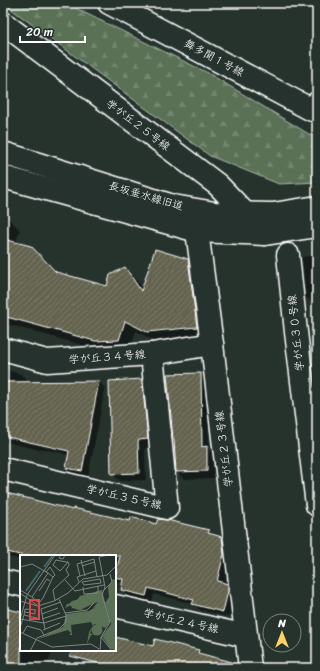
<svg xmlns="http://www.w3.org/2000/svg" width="320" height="671" viewBox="0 0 320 671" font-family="Sriracha,'Klee One',sans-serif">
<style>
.forest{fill:url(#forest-firs);stroke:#acb8aa}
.shadow{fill:#0007}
.building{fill:url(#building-hatch);stroke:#fff}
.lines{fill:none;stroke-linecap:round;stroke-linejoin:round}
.minor-casing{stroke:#fff;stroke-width:25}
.minor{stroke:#26332d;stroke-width:22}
.labels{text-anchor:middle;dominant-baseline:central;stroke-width:3;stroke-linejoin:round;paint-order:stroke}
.street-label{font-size:11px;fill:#fff;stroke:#26332d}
.inset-river{fill:none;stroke:#44676a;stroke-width:2}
.inset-road{fill:none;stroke:#7d8581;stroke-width:1}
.view{fill:#dc4848;fill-opacity:0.15;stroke:#dc4848;stroke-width:2}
.inset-edge{fill:none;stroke:#fff;stroke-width:2}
</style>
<defs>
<pattern id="forest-firs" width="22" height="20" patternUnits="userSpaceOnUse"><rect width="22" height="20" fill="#5a7156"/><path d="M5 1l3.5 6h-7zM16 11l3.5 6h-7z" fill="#73866f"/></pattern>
<pattern id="building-hatch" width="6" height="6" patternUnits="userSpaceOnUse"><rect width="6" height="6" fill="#64644f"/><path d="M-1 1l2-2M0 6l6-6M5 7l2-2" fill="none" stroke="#7b7b69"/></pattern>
</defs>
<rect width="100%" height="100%" fill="#26332d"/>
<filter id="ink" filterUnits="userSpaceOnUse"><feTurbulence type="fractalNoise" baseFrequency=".025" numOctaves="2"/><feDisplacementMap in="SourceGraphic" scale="8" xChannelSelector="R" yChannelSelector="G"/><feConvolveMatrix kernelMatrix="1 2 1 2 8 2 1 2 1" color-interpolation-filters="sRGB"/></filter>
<g filter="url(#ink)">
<polygon class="forest" points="3,3 69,3 81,11 208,73 317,139 317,182 279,184 210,156"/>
<g class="shadow">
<polygon points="3,218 9,219 20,230 16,242 56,273 107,287 125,268 136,279 143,289 188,260 199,271 207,337 158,343 136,331 130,351 107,352 3,323"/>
<polygon points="317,255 317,304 314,304 306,297 302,257"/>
<polygon points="3,369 21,374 27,380 26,383 98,382 105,388 88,477 73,474 67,468 69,455 40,448 40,450 6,442 4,447 3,447"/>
<polygon points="200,374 208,381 209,450 213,455 214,478 184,479 177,472 175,440"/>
<polygon points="141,380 149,387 155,446 147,447 145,449 146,480 120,481 112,474"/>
<polygon points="3,490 12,492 16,497 73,511 131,523 208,531 212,535 222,538 228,544 230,562 224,584 227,585 234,591 235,598 229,617 200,610 194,604 154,594 152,602 128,596 122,590 123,583 115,581 115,556 21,556 21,560 3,555"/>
<polygon points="3,604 9,610 21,613 21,650 52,650 47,668 4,668"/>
<polygon points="115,638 153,647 199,651 203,655 236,664 240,668 92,668 96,650 115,650"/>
</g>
<g class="building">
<polygon points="3,239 31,246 56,272 107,286 110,275 125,267 141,291 155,249 188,259 197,327 147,332 125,321 119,340 95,341 3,316"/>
<polygon points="201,373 202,447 207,446 207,471 176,472 174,439 173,439 167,374"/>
<polygon points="142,379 148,439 139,440 138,441 139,473 111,474 109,381"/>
<polygon points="99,381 82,471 66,468 69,451 3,436 3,382"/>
<polygon points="3,492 73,510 73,508 130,521 131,517 156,524 158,519 167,520 209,530 208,533 222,537 224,554 217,581 228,584 228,591 223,612 192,604 194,600 148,588 146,596 121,590 123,579 115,577 120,556 24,556 3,551"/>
<polygon points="3,608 21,612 21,668 3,668"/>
<polygon points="115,637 153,646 155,639 199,650 198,653 232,662 232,668 117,668 70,656 71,650 115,650"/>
</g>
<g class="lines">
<defs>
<g id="minor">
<polyline points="109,3 312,110 317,103"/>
<polyline points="3,23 218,185 265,234"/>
<polyline points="3,153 173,206 215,213 273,214 317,207"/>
<polyline points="3,177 197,231 265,234 317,226"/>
<polyline points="197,231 212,344 250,668"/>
<polyline points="288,255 296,332 317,505"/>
<polyline points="3,349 47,361 152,354 212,344"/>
<polyline points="3,469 167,508 152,354"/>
<polyline points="3,581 21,585"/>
<polyline points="115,606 246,636"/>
</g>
</defs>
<use href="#minor" class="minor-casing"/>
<use href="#minor" class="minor"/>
</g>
</g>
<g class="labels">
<g class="street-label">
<text transform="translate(214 58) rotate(28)">舞多聞１号線</text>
<text transform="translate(138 125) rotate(37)">学が丘２５号線</text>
<text transform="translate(146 196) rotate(16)">長坂垂水線旧道</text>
<text transform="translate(296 333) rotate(-96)">学が丘３０号線</text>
<text transform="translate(107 357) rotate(-4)">学が丘３４号線</text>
<text transform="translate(224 449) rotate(-97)">学が丘２３号線</text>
<text transform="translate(124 497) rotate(13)">学が丘３５号線</text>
<text transform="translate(181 621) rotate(13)">学が丘２４号線</text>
</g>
</g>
<g transform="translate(20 555)">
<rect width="96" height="96" fill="#26332d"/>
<path d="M82 35 90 67 85 73 74 69 70 78 74 80H71L67 89 69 77 73 71 71 67 51 70 52 80H49L51 78 48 75 18 84 43 72 74 53 78 47 58 55 49 50 45 53 47 49 56 47 60 41Z" fill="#5a7156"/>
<path d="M93 24 96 25V96L90 93 82 81 91 69 85 48 89 42 88 32ZM82 35 83 50 73 53 78 47 76 46 61 55 52 53 51 50 45 53 52 46 59 44V42ZM67 56 78 59 43 72 46 59ZM71.5 75a5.5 5.5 0 1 1 11 0a5.5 5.5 0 1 1-11 0Z" fill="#5a7156"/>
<path class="inset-river" d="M24 12 33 0M6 36 20 16"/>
<path class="inset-road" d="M41 0 39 3 43 4 45 0M61 5 65 21M62 11 75 7M0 12 12 9 28 18 12 42 0 35M26 17 30 12 35 20 33 22M60 21 57 9 74 4 77 22M80 24 81 28 64 30 62 27ZM45 25 55 36 84 30M59 27 57 22 76 16M63 32 64 39 78 38V31M84 35 92 27 90 19M19 36 27 24 30 26M0 38 17 50M12 42 19 48 23 43 33 22 28 18M0 46 18 51 34 46 48 38 63 24 87 20 96 11M35 46 33 35 49 20 46 15 49 10V9L48 7H46L36 5 33 10 40 16 48 7M5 57 15 59V55M45 58 67 55 74 48M22 59 38 53M4 60 5 54 16 55M0 64 24 68 46 61M22 64 40 58M0 65 7 40 35 0M0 73 4 60 17 63M25 74 21 54 41 47M23 75 40 68M0 77 32 92 71 89 79 94M3 78 7 71 21 75 24 80M81 82 92 96M10 96 17 83 39 74 46 67V60L39 44M80 96 81 82 90 67 82 40 85 32 79 2 89 0"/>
<path class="view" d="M10 45H19V64H10Z"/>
<rect width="96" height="96" class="inset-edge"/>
</g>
<rect width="320" height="671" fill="none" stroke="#26332d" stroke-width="16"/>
<rect x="8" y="8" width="304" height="655" fill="none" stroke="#fff" stroke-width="1.5" filter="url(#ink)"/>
<g transform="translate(282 633)"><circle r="19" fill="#26332d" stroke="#7d8581"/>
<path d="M0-3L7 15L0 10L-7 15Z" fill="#ffd166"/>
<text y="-6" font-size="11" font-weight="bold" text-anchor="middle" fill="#ffffff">N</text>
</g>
<path d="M20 36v6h65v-6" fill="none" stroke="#ffffff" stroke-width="2"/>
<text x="26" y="36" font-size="12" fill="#ffffff" stroke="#26332d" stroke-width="3" paint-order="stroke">20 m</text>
</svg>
